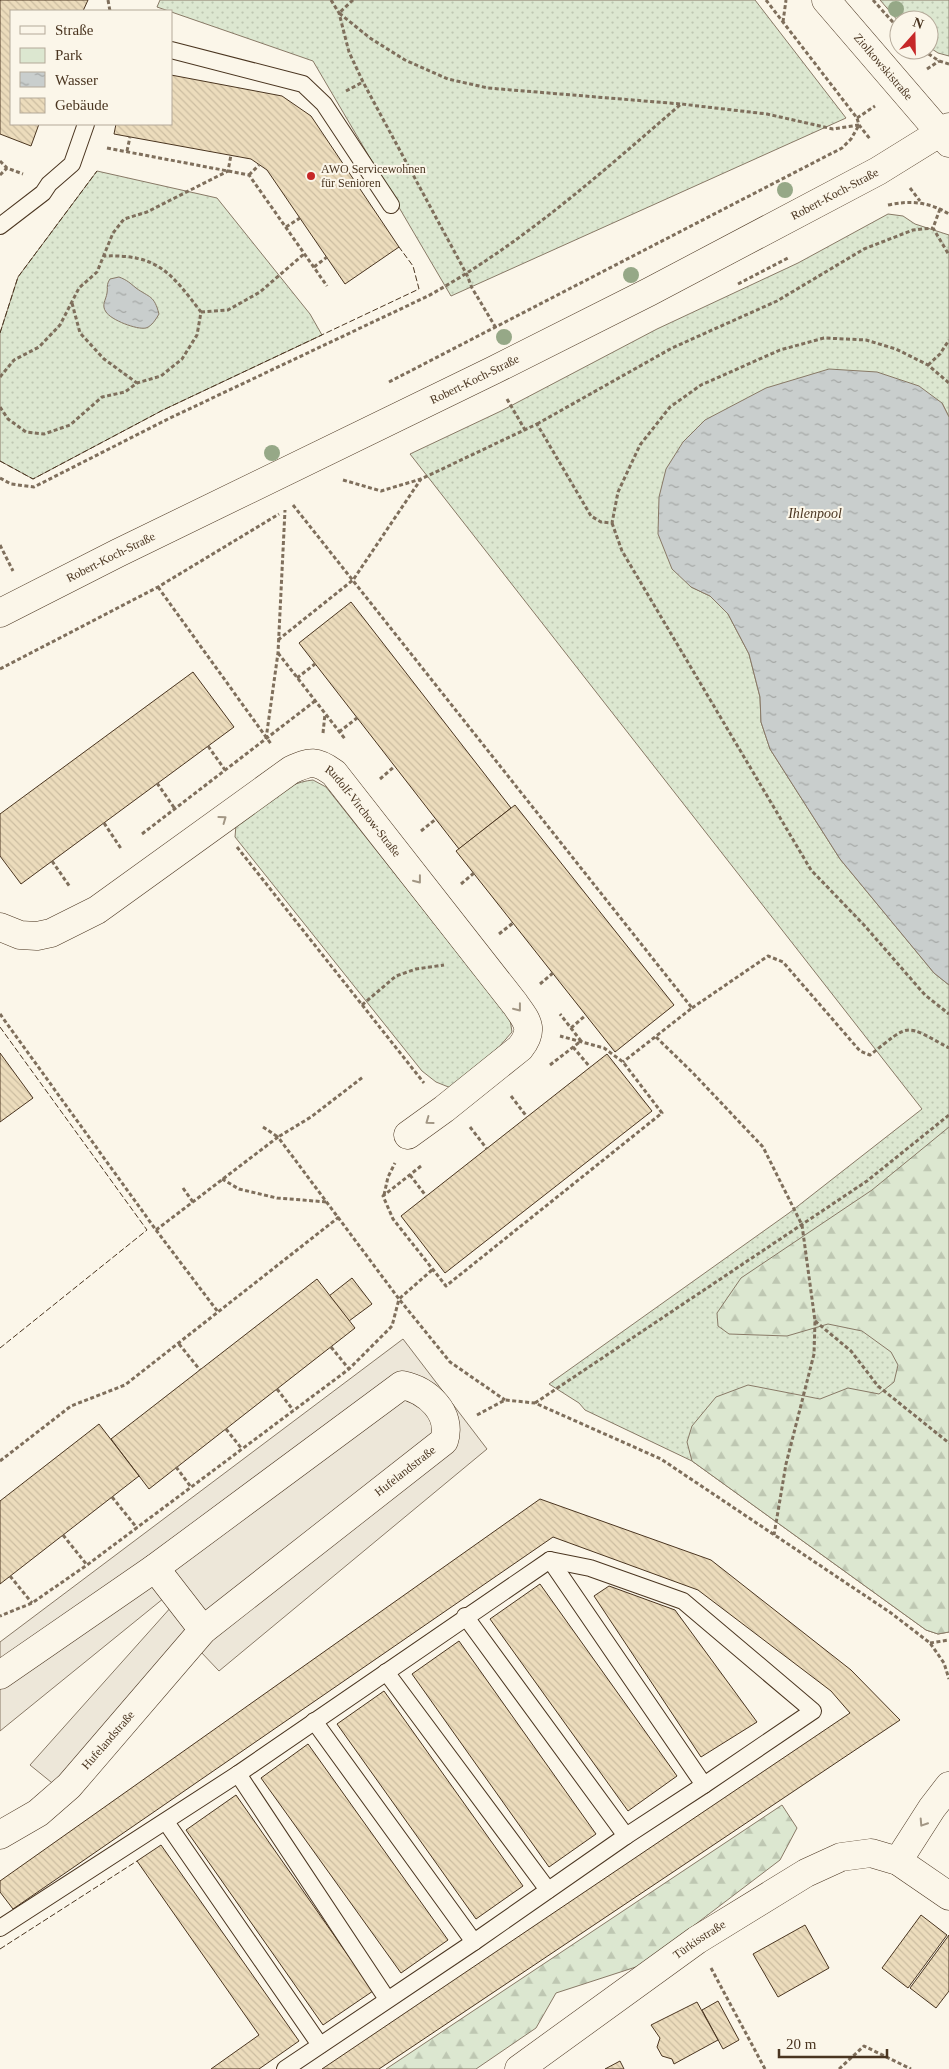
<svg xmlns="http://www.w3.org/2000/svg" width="949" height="2069" viewBox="0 0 949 2069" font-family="Georgia,serif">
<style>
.green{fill:url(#green-dots);stroke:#887966}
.forest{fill:url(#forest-firs);stroke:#887966}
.parking{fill:#ede7d9;stroke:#887966}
.water{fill:url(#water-ripples);stroke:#887966}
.building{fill:url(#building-back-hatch);stroke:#4a3520}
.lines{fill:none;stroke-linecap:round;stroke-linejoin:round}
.lane-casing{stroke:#4a3520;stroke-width:18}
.street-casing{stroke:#4a3520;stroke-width:29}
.path{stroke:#7f6f5c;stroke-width:3;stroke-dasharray:4 2.5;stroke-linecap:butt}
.lane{stroke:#fbf6e9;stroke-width:16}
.street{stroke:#fbf6e9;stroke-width:28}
.fence{stroke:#4a3520;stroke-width:1;stroke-dasharray:6 2.5;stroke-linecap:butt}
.tree{fill:#96a887}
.oneway{stroke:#a29684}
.poi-dot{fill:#c62828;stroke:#fbf6e9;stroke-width:2}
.labels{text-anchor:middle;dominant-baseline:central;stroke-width:4;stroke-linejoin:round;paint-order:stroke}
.street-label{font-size:12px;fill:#4a3520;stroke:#fbf6e9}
.poi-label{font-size:12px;fill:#4a3520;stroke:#fbf6e9;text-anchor:start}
.water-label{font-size:14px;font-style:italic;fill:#4a3520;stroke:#fbf6e9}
</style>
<defs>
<pattern id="green-dots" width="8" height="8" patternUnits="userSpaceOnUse" patternTransform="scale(1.25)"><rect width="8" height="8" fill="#dce7d0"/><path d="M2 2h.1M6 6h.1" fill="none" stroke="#bec7b2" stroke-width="1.8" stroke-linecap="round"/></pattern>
<pattern id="forest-firs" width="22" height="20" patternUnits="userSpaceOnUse" patternTransform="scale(1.25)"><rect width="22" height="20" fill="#dce7d0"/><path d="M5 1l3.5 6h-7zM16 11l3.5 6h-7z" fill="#bec7b2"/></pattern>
<pattern id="water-ripples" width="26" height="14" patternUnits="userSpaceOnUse" patternTransform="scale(1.25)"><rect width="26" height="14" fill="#c9cecd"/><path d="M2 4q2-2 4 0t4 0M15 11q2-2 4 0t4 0" fill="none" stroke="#a5a8a6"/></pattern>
<pattern id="building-back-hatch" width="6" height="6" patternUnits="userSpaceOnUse" patternTransform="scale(1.25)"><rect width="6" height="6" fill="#ecdcbc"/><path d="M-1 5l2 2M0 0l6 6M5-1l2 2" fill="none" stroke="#ccbda1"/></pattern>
</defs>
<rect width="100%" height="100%" fill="#fbf6e9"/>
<g class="green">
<polygon points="160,0 755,0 846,118 451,296 313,61 157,7"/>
<polygon points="880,0 949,0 949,56 938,53 929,47 929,20 899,20 899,22"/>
<polygon points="97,171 217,198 310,314 322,335 163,410 33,479 0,461 0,333 18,277"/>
<polygon points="888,214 903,216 915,224 949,235 949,417 942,403 691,587 710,596 728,614 749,654 760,697 761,722 770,749 840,859 934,973 949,985 949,1632 938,1634 926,1630 692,1461 585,1410 579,1403 549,1384 789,1213 922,1109 410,454 501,411 657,329 798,263"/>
<path d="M313 780 326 787 510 1019 512 1032 499 1047 451 1088 436 1082 422 1071 235 837 236 825C259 807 282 783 313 780Z"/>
</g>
<g class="forest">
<polygon points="949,1127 949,1632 938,1634 926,1630 692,1461 687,1442 692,1426 716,1397 748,1385 820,1399 848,1388 879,1394 894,1382 898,1365 891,1352 862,1331 828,1324 787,1336 729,1334 718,1326 717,1313 741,1278 872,1190"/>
<polygon points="782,1805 797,1828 780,1860 642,1965 556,1993 536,2028 476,2069 386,2069"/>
</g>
<polygon class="parking" points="403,1339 487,1449 219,1671 200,1651 67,1795 30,1765 172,1606 164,1598 0,1731 0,1642"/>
<g class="water">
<path d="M119 277C127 280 130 283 136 288 150 298 154 295 159 314 156 319 152 326 146 328 137 330 111 320 106 312 101 305 106 300 107 293 108 287 106 285 110 279Z"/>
<polygon points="829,369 877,372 919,386 942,403 949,417 949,985 934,973 840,859 770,749 761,722 760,697 749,654 728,614 710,596 691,587 672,569 658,534 659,497 666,469 683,442 705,420 766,388"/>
</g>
<g class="building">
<polygon points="0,0 88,0 83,11 11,11 11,124 39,124 31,146 0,134"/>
<polygon points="171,75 282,96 311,116 399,247 345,284 267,170 251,159 114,134 116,124 171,124"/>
<polygon points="351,602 511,808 459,849 299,643"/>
<polygon points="193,672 234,727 21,884 0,856 0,814"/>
<polygon points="515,805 674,1005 615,1052 456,851"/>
<polygon points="0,1053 33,1098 0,1122"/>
<polygon points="607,1054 652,1111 445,1273 401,1216"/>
<polygon points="352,1278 372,1304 349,1321 329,1296"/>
<polygon points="317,1279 355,1328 149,1489 111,1439"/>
<polygon points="99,1424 139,1476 0,1584 0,1501"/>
<polygon points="540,1499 711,1560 851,1670 900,1720 379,2069 322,2069 850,1713 831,1691 698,1590 553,1537 13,1909 0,1892 0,1881"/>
<polygon points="540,1584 677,1776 628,1811 490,1619"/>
<polygon points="609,1586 675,1610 757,1722 701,1757 594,1596"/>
<polygon points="459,1641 596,1834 549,1867 412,1674"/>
<polygon points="384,1691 523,1886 476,1919 337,1724"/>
<polygon points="308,1744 448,1940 401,1973 261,1778"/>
<polygon points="236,1795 373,1991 323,2025 186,1830"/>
<polygon points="161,1845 299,2041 259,2069 211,2069 259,2035 137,1861"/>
<polygon points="921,1915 947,1935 908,1988 882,1968"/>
<polygon points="805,1925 829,1968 778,1997 753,1954"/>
<polygon points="949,1935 949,1991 936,2008 910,1988"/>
<polygon points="718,2001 739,2040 723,2049 702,2010"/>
<polygon points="697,2002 718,2040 674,2064 672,2059 662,2056 657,2047 660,2038 651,2025"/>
<polygon points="620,2061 624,2069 605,2069"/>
</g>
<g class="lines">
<defs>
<g id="lane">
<polyline points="171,50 303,84 324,104 391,205"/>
<polyline points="0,226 43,193 49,184 72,164 86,124"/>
<polyline points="550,1560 704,1785"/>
<polyline points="465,1616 626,1836"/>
<polyline points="386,1672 548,1890"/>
<polyline points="314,1721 474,1942"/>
<polyline points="238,1774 387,1999"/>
<polyline points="166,1822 320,2045"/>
<polyline points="0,1928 238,1774 550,1560 590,1568 683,1601 813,1711 704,1785 626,1836 474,1942 285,2069"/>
</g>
<g id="street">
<path id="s1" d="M826 0 949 143"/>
<path id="s2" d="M0 613 118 553 494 370 649 292 878 171 949 127"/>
<path id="s3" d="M0 927 20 935 37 936 51 933 97 910 291 770C311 761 316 760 334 773L515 1004C527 1021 535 1029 520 1048L444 1109 408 1135"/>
<polyline points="155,1568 203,1630"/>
<path d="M0 1675 155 1568 402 1385C427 1390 453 1413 444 1441L203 1630 69 1786 38 1813 0 1835"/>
<polyline points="898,1861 932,1808 949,1786"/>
<path id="s4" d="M519 2069 697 1940 806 1873 841 1857 871 1853 898 1861 949 1896"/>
</g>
</defs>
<use href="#lane" class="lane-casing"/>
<use href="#street" class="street-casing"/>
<g class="path">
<polyline points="108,0 110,11"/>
<polyline points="331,0 339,13 349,52 363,82 467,275 472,288 496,328"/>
<polyline points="353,0 339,13 370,38 405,60 448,79 488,88 681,104"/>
<polyline points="766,0 857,118 859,125 870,139"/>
<polyline points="873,0 899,29"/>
<polyline points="783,22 786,0"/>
<polyline points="923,50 939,61 949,64"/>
<polyline points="927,69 939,61"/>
<polyline points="346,91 363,82"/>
<polyline points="857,118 875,106"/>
<polyline points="107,148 249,175 327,286"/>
<polyline points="127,151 130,137"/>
<polyline points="0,161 7,168 23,174"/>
<polyline points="0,175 7,168"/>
<polyline points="249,175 259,165"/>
<polyline points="910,188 920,201"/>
<path d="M888 205C911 200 929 202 949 214"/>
<polyline points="940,209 933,228 949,255"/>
<polyline points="286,227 300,218"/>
<polyline points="314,267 327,257"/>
<polyline points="738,284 788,258"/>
<polyline points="72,303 80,333 104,359 137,383"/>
<polyline points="201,312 228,310 260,292 304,254"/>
<polyline points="928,365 940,354 949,340"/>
<polyline points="0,377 14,360 39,347 60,325 79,288 97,272 113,233 124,219 147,212 228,171 231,155"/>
<polyline points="389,382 842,148 851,139 859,125"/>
<polyline points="507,399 525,430"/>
<path d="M0 407 8 419 26 432 44 434 70 425 102 397 125 392 137 383 161 376 182 359 197 335 201 312C171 273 158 254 104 256"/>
<polyline points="537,424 672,348 777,301 864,249 913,230 933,228"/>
<path d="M0 478 11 484 34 487 168 419 428 296C522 244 600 174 681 104L767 114 833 129 859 125"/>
<polyline points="343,480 381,491 421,479 537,424 591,516 601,522 612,523 618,492 640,445 670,407 701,385 780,350 824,338 866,340 896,349 928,365 949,383"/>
<polyline points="293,505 692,1008 623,1062"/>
<polyline points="612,523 622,551 811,870 864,925 925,995 949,1014"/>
<polyline points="0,545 13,571"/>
<polyline points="158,587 271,744"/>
<polyline points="278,640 353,580 421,479"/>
<polyline points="278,653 345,739"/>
<polyline points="0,669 158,587 279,514"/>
<polyline points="297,678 315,664"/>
<polyline points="339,732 357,718"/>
<polyline points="323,733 325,714"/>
<polyline points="266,739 278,653 285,510"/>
<polyline points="208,746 225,770"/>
<polyline points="380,779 395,766"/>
<polyline points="157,783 175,809"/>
<polyline points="104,823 122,850"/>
<polyline points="421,831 436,819"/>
<polyline points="142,834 315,701"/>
<polyline points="237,847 424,1083"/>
<polyline points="52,861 70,887"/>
<polyline points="461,884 474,873"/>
<polyline points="499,934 513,923"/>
<polyline points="540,984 553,973"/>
<polyline points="362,1005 396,976 416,969 444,965"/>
<path d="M692 1008 768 956 783 962 860 1051 870 1055C911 1023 903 1023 949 1048"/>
<polyline points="0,1014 156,1230 278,1137 399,1299 392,1326 349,1369 87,1565 32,1603 0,1616"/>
<polyline points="571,1028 586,1015"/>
<polyline points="656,1037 693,1073 763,1147 802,1225 815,1321 814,1354 786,1464 774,1535"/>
<polyline points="573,1047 590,1067"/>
<polyline points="550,1065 581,1041 560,1014"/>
<polyline points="511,1096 527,1117"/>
<polyline points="263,1127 278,1137 311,1117 363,1077"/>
<polyline points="470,1127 487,1149"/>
<polyline points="421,1166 383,1196 393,1219 446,1286 662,1113 623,1062 604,1048 560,1036"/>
<polyline points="410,1175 426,1196"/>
<polyline points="222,1179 239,1189 277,1198 327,1202"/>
<polyline points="183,1188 193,1202"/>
<polyline points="384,1195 388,1177 395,1163"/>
<polyline points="156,1230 218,1312"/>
<polyline points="432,1270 399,1299 450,1362 505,1400"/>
<polyline points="815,1321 851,1351 878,1386 949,1443"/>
<polyline points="179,1344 200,1370"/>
<polyline points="331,1347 349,1369"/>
<polyline points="277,1389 293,1410"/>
<polyline points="535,1403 867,1181 949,1115"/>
<polyline points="477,1415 505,1400 535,1403 661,1459 891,1613 930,1643 944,1663 949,1679"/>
<polyline points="226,1429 242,1449"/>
<polyline points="0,1461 71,1406 125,1385 339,1217"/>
<polyline points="176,1467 191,1487"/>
<polyline points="112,1497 137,1528"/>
<polyline points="63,1535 87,1565"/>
<polyline points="10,1576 32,1603"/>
<polyline points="930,1643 949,1640"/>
<polyline points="711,1968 765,2069"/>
<polyline points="839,2069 864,2046 911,2069"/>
</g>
<use href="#lane" class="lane"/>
<use href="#street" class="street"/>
<g class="fence">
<polyline points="0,333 18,277 97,171"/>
<polyline points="0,461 33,479 163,410 419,289 413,266 399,247"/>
<polyline points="0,1027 147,1230 0,1348"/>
<polyline points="0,1949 137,1861"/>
</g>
</g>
<g class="tree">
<circle cx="896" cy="9" r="8"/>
<circle cx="785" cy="190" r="8"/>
<circle cx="631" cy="275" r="8"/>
<circle cx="504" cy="337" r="8"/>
<circle cx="272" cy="453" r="8"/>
</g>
<defs><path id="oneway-chevron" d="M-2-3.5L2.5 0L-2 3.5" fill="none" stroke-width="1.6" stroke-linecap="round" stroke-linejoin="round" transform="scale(1.25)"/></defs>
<g class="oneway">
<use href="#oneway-chevron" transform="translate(223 819) rotate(-36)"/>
<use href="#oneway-chevron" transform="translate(418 880) rotate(52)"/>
<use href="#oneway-chevron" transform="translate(518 1008) rotate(52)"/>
<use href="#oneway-chevron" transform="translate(429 1121) rotate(144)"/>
<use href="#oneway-chevron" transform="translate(923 1823) rotate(123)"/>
</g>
<circle class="poi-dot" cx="311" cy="176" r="5"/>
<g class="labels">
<g class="street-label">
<text stroke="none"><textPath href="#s1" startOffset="88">Ziolkowskistraße</textPath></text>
<text stroke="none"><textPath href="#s2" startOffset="934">Robert-Koch-Straße</textPath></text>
<text stroke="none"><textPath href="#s2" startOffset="529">Robert-Koch-Straße</textPath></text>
<text stroke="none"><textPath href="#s2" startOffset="124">Robert-Koch-Straße</textPath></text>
<text stroke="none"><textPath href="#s3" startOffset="438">Rudolf-Virchow-Straße</textPath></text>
<text transform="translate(405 1471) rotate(-38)">Hufelandstraße</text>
<text transform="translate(108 1740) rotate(-49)">Hufelandstraße</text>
<text stroke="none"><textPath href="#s4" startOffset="222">Türkisstraße</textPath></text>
</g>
<g class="poi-label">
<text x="321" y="169">AWO Servicewohnen<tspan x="321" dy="14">für Senioren</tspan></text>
</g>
<g class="water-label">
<text x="815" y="513">Ihlenpool</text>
</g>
</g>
<rect x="10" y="10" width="162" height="115" fill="#fbf6e9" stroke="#b4a999"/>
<rect x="20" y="26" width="25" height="8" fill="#fbf6e9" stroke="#b4a999"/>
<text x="55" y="35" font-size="15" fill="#4a3520">Straße</text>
<rect x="20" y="48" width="25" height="15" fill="#dce7d0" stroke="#b4a999"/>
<text x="55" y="60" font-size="15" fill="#4a3520">Park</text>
<rect x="20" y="72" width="25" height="15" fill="url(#water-ripples)" stroke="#b4a999"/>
<text x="55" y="85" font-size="15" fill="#4a3520">Wasser</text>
<rect x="20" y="98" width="25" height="15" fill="url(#building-back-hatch)" stroke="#b4a999"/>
<text x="55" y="110" font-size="15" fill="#4a3520">Gebäude</text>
<g transform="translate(914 35) rotate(20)"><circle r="24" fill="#fbf6e9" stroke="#b4a999"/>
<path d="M0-4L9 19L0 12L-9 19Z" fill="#c62828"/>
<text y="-8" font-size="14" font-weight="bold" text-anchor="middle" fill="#4a3520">N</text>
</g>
<path d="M779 2049v8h108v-8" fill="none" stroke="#4a3520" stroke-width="2.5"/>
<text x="786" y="2049" font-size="15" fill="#4a3520" stroke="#fbf6e9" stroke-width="4" paint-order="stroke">20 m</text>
</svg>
